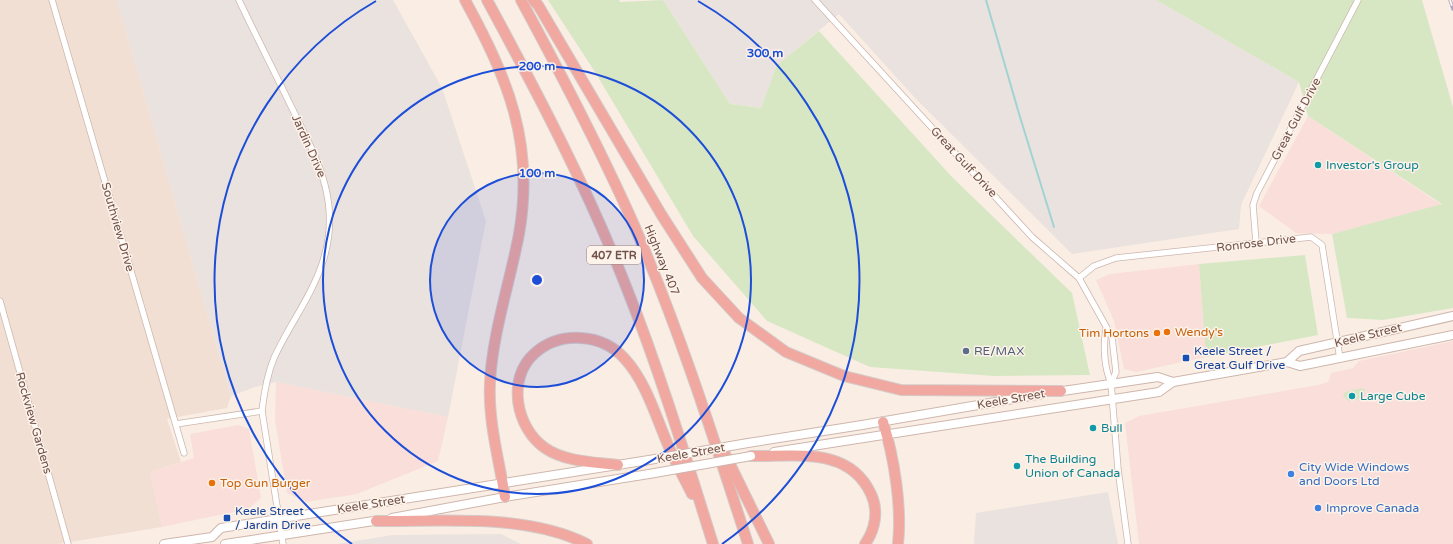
<svg xmlns="http://www.w3.org/2000/svg" width="1453" height="544" viewBox="0 0 1453 544" font-family="'Varela Round',sans-serif">
<style>
.residential{fill:#f1dfd3}
.commercial{fill:#faded9}
.industrial{fill:#eae2de}
.green{fill:#d7e7c4}
.lines{fill:none;stroke-linecap:round;stroke-linejoin:round}
.stream{stroke:#a2d3d3;stroke-width:2}
.minor-casing{stroke:#cdb7af;stroke-width:7}
.secondary-casing{stroke:#cfb6ac;stroke-width:10}
.motorway-casing{stroke:#d4cbc9;stroke-width:12}
.minor{stroke:#fff;stroke-width:5.5}
.secondary{stroke:#fff;stroke-width:8}
.motorway{stroke:#f0a8a0;stroke-width:10}
.rail-casing{stroke:#b0a4c3;stroke-width:3.5}
.rail{stroke:#fdf3ea;stroke-width:2;stroke-dasharray:6;stroke-linecap:butt}
.secondary-bridge-casing{stroke:#cfb6ac;stroke-width:10;stroke-linecap:butt}
.secondary-bridge{stroke:#fff;stroke-width:8}
.ring{fill:none;stroke:#1d4ed8;stroke-width:2}
.culture-dot{fill:#0f9aa8;stroke:#fdf3ea;stroke-width:1.5}
.food-dot{fill:#e8710a;stroke:#fdf3ea;stroke-width:1.5}
.service-dot{fill:#5c6f8a;stroke:#fdf3ea;stroke-width:1.5}
.transit-dot{fill:#1a4fb4;stroke:#fdf3ea;stroke-width:1.5}
.shop-dot{fill:#3f7fe0;stroke:#fdf3ea;stroke-width:1.5}
.labels{text-anchor:middle;dominant-baseline:central;stroke-width:3;stroke-linejoin:round;paint-order:stroke}
.shield{fill:#fdf3ea;stroke:#9b837b;stroke-width:1}
.shield-label{font-size:11px;font-weight:bold;fill:#71534c}
.street-label{font-size:12px;fill:#71534c;stroke:#fdf3ea}
.culture-label{font-size:12px;fill:#0d838f;stroke:#fdf3ea;text-anchor:start}
.food-label{font-size:12px;fill:#c56008;stroke:#fdf3ea;text-anchor:start}
.service-label{font-size:12px;fill:#4e5e75;stroke:#fdf3ea;text-anchor:start}
.transit-label{font-size:12px;fill:#164399;stroke:#fdf3ea;text-anchor:start}
.shop-label{font-size:12px;fill:#366cbe;stroke:#fdf3ea;text-anchor:start}
.centre{fill:#1d4ed8;stroke:#fdf3ea;stroke-width:2}
.ring-label{font-size:12px;text-anchor:middle;font-weight:bold;fill:#1d4ed8;stroke:#fdf3ea;stroke-width:3;stroke-linejoin:round;paint-order:stroke}
</style>
<rect width="100%" height="100%" fill="#faeee4"/>
<polygon class="residential" points="0,0 117,0 231,396 227,408 167,419 181,462 150,472 162,527 58,544 0,544"/>
<g class="commercial">
<polygon points="1308,116 1442,205 1332,234 1296,233 1259,206"/>
<polygon points="1199,264 1206,357 1136,372 1124,369 1114,321 1096,280 1110,274"/>
<polygon points="1453,341 1453,544 1139,544 1125,423 1139,416 1318,385 1328,382 1331,373 1353,368 1359,361"/>
<polygon points="276,382 448,417 438,461 357,494 306,502 287,493 275,420"/>
<polygon points="238,425 249,429 261,498 248,509 162,527 150,472 194,458 190,434"/>
</g>
<g class="industrial">
<polygon points="117,0 393,0 442,88 486,221 448,417 276,382 255,387 231,396"/>
<polygon points="663,0 1156,0 1299,82 1241,205 1239,229 1072,254 916,99 839,14 777,65 761,108 730,104"/>
<polygon points="1108,492 1118,544 974,544 976,513"/>
<polygon points="501,534 521,544 337,544 393,535"/>
</g>
<g class="green">
<polygon points="548,0 619,0 620,2 663,0 730,104 761,108 777,65 819,31 953,178 1072,293 1090,375 994,376 870,367 767,321 693,236 595,72"/>
<polygon points="1156,0 1422,0 1453,107 1453,308 1383,320 1347,318 1332,234 1442,204 1308,116 1299,82"/>
<polygon points="1305,255 1318,335 1206,357 1199,264"/>
<polygon points="1362,388 1365,390 1364,395 1359,399 1349,401 1343,396 1345,392"/>
</g>
<g class="lines">
<polyline class="stream" points="986,0 1020,117 1054,227"/>
<defs>
<g id="minor">
<polyline points="52,0 184,453"/>
<path d="M239 0C255 34 272 67 288 100 314 154 343 199 323 261 312 296 289 325 274 358 267 375 264 393 262 411L283 544"/>
<polyline points="815,0 1032,237 1079,278 1112,337 1116,372 1111,383"/>
<polyline points="1256,242 1253,205 1257,193 1358,0"/>
<polyline points="1079,278 1094,266 1116,258 1311,237 1322,245 1340,359"/>
<polyline points="0,301 68,544"/>
<path d="M1106 329C1103 346 1104 367 1111 383L1118 469 1128 544"/>
<polyline points="176,424 262,411"/>
</g>
<g id="secondary">
<polyline points="1287,362 1299,351 1453,316"/>
<polyline points="1056,392 1158,377 1173,382"/>
<polyline points="748,443 862,425 1042,394"/>
<polyline points="774,452 1159,392 1173,382 1287,362 1300,366 1453,335"/>
<polyline points="392,518 505,497 649,474"/>
<polyline points="164,544 212,537 221,528 649,460"/>
<polyline points="225,544 380,520"/>
</g>
<g id="motorway">
<path d="M465 0C508 79 535 143 519 234 510 282 492 335 490 383 488 421 499 460 505 497"/>
<path d="M487 0C538 94 588 189 627 289 660 372 686 458 713 544"/>
<path d="M521 0C561 74 600 148 634 225 679 329 713 436 748 544"/>
<polyline points="533,0 538,5 661,214 702,278 739,318 786,352 844,376 901,390 1061,391"/>
<path d="M883 422C894 457 902 506 898 544"/>
<polyline points="725,454 769,544"/>
<path d="M751 456C796 457 849 446 871 494 879 511 875 530 865 544"/>
<path d="M618 465C594 462 565 462 545 448 516 428 506 378 535 353 560 331 602 333 625 359 646 382 656 417 668 445 675 462 684 478 692 494"/>
<path d="M376 521C445 522 525 513 587 544"/>
</g>
</defs>
<use href="#minor" class="minor-casing"/>
<use href="#secondary" class="secondary-casing"/>
<use href="#motorway" class="motorway-casing"/>
<use href="#minor" class="minor"/>
<use href="#secondary" class="secondary"/>
<use href="#motorway" class="motorway"/>
<defs>
<polyline id="rail" points="1450,0 1453,9"/>
</defs>
<use href="#rail" class="rail-casing"/>
<use href="#rail" class="rail"/>
<defs>
<g id="secondary-bridge">
<polyline points="649,460 748,443"/>
<polyline points="649,474 751,456"/>
</g>
</defs>
<use href="#secondary-bridge" class="secondary-bridge-casing"/>
<use href="#secondary-bridge" class="secondary-bridge"/>
</g>
<circle cx="537" cy="280" r="107" fill="#1d4ed8" fill-opacity=".12"/>
<g class="ring">
<circle cx="537" cy="280" r="107"/>
<circle cx="537" cy="280" r="214"/>
<path d="M352 544A322 322 0 0 1 376 1M698 1A322 322 0 0 1 722 544"/>
</g>
<g class="culture-dot">
<circle cx="1318" cy="165" r="4"/>
<circle cx="1352" cy="396" r="4"/>
<circle cx="1093" cy="428" r="4"/>
<circle cx="1017" cy="466" r="4"/>
</g>
<g class="food-dot">
<circle cx="1167" cy="332" r="4"/>
<circle cx="1157" cy="333" r="4"/>
<circle cx="212" cy="483" r="4"/>
</g>
<circle class="service-dot" cx="966" cy="351" r="4"/>
<g class="transit-dot">
<rect x="1182" y="354" width="8" height="8" rx="2"/>
<rect x="223" y="514" width="8" height="8" rx="2"/>
</g>
<g class="shop-dot">
<circle cx="1291" cy="474" r="4"/>
<circle cx="1318" cy="508" r="4"/>
</g>
<g class="labels">
<rect class="shield" x="587" y="246" width="54" height="18" rx="3"/>
<g class="shield-label">
<text x="614" y="255">407 ETR</text>
</g>
<g class="street-label">
<text transform="translate(1296 119) rotate(-62)">Great Gulf Drive</text>
<text transform="translate(309 146) rotate(66)">Jardin Drive</text>
<text transform="translate(964 162) rotate(47)">Great Gulf Drive</text>
<text transform="translate(118 227) rotate(74)">Southview Drive</text>
<text transform="translate(1256 243) rotate(-7)">Ronrose Drive</text>
<text transform="translate(662 260) rotate(68)">Highway 407</text>
<text transform="translate(1368 335) rotate(-14)">Keele Street</text>
<text transform="translate(1011 399) rotate(-10)">Keele Street</text>
<text transform="translate(34 423) rotate(74)">Rockview Gardens</text>
<text transform="translate(691 453) rotate(-10)">Keele Street</text>
<text transform="translate(371 504) rotate(-9)">Keele Street</text>
</g>
<g class="culture-label">
<text x="1326" y="165">Investor's Group</text>
<text x="1360" y="396">Large Cube</text>
<text x="1101" y="428">Bull</text>
<text x="1025" y="459">The Building<tspan x="1025" dy="14">Union of Canada</tspan></text>
</g>
<g class="food-label">
<text x="1175" y="332">Wendy's</text>
<text x="1149" y="333" text-anchor="end">Tim Hortons</text>
<text x="220" y="483">Top Gun Burger</text>
</g>
<g class="service-label">
<text x="974" y="351">RE/MAX</text>
</g>
<g class="transit-label">
<text x="1194" y="351">Keele Street /<tspan x="1194" dy="14">Great Gulf Drive</tspan></text>
<text x="235" y="511">Keele Street<tspan x="235" dy="14">/ Jardin Drive</tspan></text>
</g>
<g class="shop-label">
<text x="1299" y="467">City Wide Windows<tspan x="1299" dy="14">and Doors Ltd</tspan></text>
<text x="1326" y="508">Improve Canada</text>
</g>
</g>
<circle cx="537" cy="280" r="6" class="centre"/>
<g class="ring-label">
<text x="765" y="57">300 m</text>
<text x="537" y="70">200 m</text>
<text x="537" y="177">100 m</text>
</g>
</svg>
